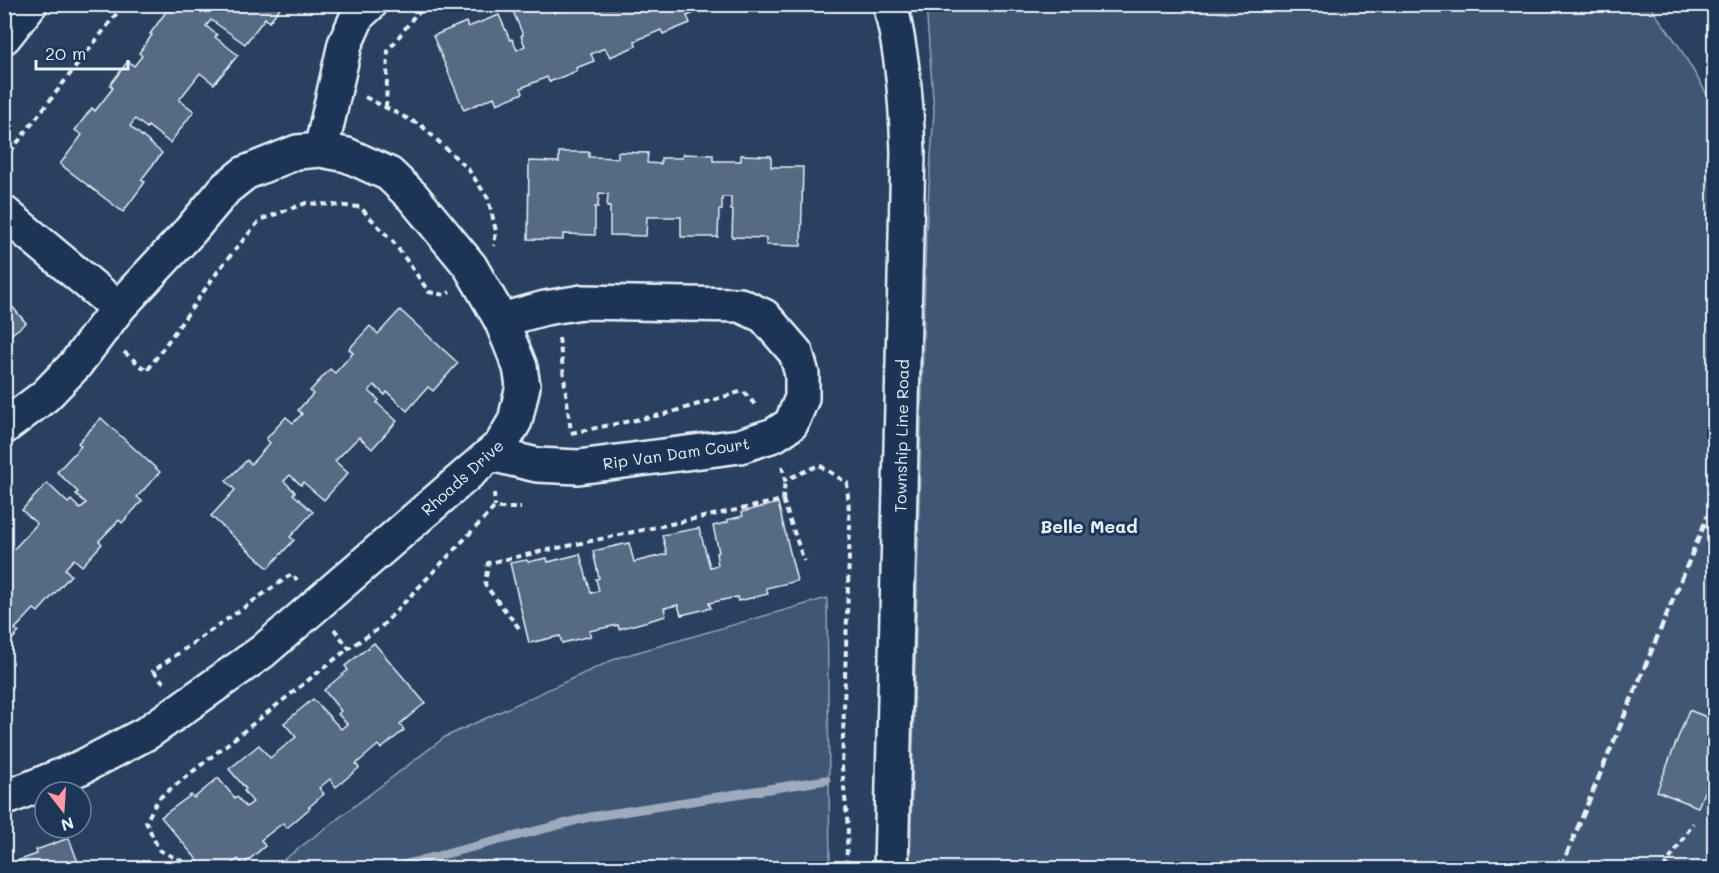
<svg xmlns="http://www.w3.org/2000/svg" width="1719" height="873" viewBox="0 0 1719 873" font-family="Mali,sans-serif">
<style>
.green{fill:#415774;stroke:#94a4b6;stroke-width:1.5}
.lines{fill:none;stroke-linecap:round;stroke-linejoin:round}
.stream{stroke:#9dabbd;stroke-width:9}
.building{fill:#556a83;stroke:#e8f1f8;stroke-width:1.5}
.minor-casing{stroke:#e8f1f8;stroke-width:38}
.path{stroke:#e8f1f8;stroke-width:4;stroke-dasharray:6 4.5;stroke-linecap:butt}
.minor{stroke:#1d3557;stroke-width:33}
.rail{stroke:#e8f1f8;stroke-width:4.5;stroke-dasharray:9 4.5;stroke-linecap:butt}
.labels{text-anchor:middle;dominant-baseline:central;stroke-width:6;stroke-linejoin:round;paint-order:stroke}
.street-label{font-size:16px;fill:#e8f1f8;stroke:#1d3557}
.neighbourhood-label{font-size:18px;font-weight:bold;fill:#e8f1f8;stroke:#1d3557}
</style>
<rect width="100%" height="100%" fill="#294061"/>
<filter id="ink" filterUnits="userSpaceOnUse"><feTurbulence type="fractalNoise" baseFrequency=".0167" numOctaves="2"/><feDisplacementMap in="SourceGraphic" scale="12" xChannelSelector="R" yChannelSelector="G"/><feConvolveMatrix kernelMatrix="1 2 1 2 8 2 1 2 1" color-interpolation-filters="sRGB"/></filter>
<g filter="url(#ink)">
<g class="green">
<polygon points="926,5 1649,5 1677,43 1714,106 1714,868 910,868 926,232 934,111"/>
<polygon points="827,598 830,868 622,868 585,860 547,868 273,868 445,737 617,658"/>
</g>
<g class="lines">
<polyline class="stream" points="391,868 590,817 826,780"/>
</g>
<g class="building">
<polygon points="177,4 283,4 269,22 265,18 245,44 211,20 206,26 217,35 215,37 238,55 214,84 200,73 179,100 194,111 170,143 148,126 147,128 135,119 130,126 162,153 141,180 145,182 123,212 60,164 82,135 75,130 92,108 95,111 113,88 110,85 128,61 134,66 142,56 139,53 152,35 150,34 168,9 171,12"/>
<polygon points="523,4 551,4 554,13 574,4 715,4 687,16 690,23 663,34 661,30 635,41 636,46 610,57 605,48 591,54 594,61 576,68 577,71 549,82 547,77 521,88 523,93 497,104 494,97 464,110 433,36 466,22 468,27 499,15 510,40 512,39 517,50 525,46 521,36 523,35 512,9"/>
<polygon points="559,152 589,152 589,157 618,158 618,152 648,153 647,163 661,164 661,158 682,158 683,154 713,155 713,161 741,161 741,155 771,156 771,167 803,167 801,246 766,245 766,238 732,237 733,210 731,210 731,197 722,197 722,210 719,210 718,237 681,237 681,217 647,217 646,236 610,235 610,207 607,207 608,194 599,193 598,207 595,207 595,235 563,234 563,240 528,239 529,161 559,162"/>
<polygon points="4,297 26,323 4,340"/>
<polygon points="400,310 458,363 433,391 428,387 407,411 387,392 385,395 374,385 369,391 379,400 377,403 397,421 372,449 359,437 335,461 348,473 324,500 303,482 301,485 290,475 284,481 295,492 293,494 313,512 290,537 294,540 268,568 211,516 235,490 226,481 247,460 251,464 270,443 266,439 286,417 293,423 302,414 298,410 313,394 310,391 330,369 335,373 353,353 349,349 370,326 378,334"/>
<polygon points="101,418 160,472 137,497 142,501 122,523 119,520 99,541 102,544 82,566 74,559 65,569 71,575 38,612 34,609 15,629 19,632 4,648 4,540 14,549 37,524 22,510 47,483 68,503 71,500 80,509 86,503 76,494 78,492 57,472 81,446 78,443"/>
<polygon points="778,503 797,581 766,588 768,594 738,601 737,597 709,603 711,608 681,615 678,605 664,608 666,616 619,629 618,625 589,631 591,636 562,643 560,636 529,643 510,563 527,560 528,562 547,558 548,562 580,554 591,593 599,591 596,579 599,578 593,551 629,543 634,562 667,554 662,535 699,528 710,567 718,565 716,553 719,552 713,526 728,522 727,520 743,516 742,512"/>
<polygon points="374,643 425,703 400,724 404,730 381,749 378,745 356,764 359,768 336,787 330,779 319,788 324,794 309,807 310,808 287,828 283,823 261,840 265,846 243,865 238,859 227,868 204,868 161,817 191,795 194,798 218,778 235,798 237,797 246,807 253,802 244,791 246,789 229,769 259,745 270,758 296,737 284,723 313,699 341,729 347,724 338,714 341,711 324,690 348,670 345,666"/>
<polygon points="1689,710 1714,720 1714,767 1698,807 1657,791"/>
<polygon points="69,838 80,868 8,868 6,865 37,854 36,850"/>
</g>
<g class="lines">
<defs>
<g id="minor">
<path d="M890 4C903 55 906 101 908 152L891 868"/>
<polyline points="4,37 30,4"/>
<polyline points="321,150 345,44 358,15 370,4"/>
<polyline points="4,213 118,308"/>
<polyline points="4,427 45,396 75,365 118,308 190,231 226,188 245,173 297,152 321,150 347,155 389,174 413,197 470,266 501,320 520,367 523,386 515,421 501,445 262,652 147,733 82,767 4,799"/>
<polyline points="491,454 537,465 578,467 740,446 774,435 791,424 802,398 802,374 796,353 764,316 740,305 582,302 545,308 501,320"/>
</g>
</defs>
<use href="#minor" class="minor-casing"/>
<g class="path">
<polyline points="365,97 422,126 468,169 488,198 496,231 494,246"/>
<polyline points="386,108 388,51 416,14 439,4"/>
<polyline points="4,160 124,4"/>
<polyline points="559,338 571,432"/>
<polyline points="124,352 147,371 221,267 260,220 306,203 360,207 395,244 429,292 445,295 450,292"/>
<polyline points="571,433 665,414 743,391 757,407"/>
<polyline points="782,466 785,480 819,465 847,483 850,526 842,767 848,828 846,868"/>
<polyline points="494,493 495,507"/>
<polyline points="783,500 804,561"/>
<polyline points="519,628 485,585 488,563 783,500 785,480"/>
<polyline points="334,629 349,648 380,628 494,508 521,508"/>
<polyline points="164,683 153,671 292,574 297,580"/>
<polyline points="192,866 159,850 146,822 158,799 349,648"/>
<polyline points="1664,868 1693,823"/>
</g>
<use href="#minor" class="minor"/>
<polyline class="rail" points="1561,868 1714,501"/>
</g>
</g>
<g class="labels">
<g class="street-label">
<text transform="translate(901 436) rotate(-89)">Township Line Road</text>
<text transform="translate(676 453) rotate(-8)">Rip Van Dam Court</text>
<text transform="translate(462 477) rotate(-42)">Rhoads Drive</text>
</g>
<g class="neighbourhood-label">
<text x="1089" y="526">Belle Mead</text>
</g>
</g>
<rect width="1719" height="873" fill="none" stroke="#1d3557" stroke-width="24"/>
<rect x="12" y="12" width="1695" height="849" fill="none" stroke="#e8f1f8" stroke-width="2" filter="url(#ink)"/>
<g transform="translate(63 810) rotate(163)"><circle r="28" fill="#1d3557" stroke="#6e8097" stroke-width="1.5"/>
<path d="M0-4.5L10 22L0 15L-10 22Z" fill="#ff9aa2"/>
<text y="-9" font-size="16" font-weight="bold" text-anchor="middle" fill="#e8f1f8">N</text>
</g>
<path d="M36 60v9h92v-9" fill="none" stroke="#e8f1f8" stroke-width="3"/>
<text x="45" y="60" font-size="18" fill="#e8f1f8" stroke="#1d3557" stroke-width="4.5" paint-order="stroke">20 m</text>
</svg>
